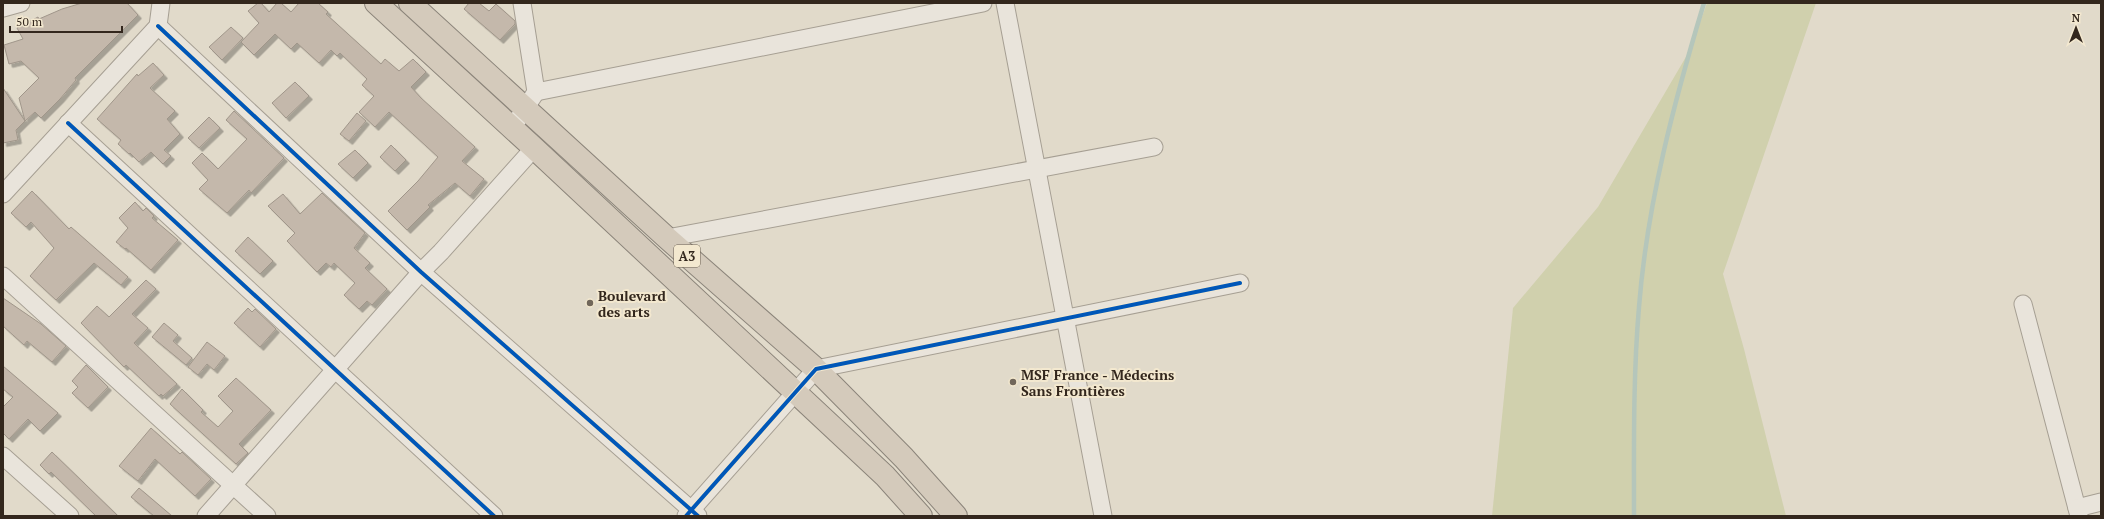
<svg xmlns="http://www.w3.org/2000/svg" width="2104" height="519" viewBox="0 0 2104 519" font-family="'PT Serif',serif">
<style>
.green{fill:#d0d0ad}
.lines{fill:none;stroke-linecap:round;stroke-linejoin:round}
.stream{stroke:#b5c6bb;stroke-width:4.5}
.building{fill:#c4b8ab;stroke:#a0968a;filter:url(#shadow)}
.minor-casing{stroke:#a69f93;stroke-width:19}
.highway-casing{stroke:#8b847a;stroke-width:24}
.minor{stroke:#e9e4db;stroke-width:17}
.highway{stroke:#d4cabb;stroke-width:22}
.cycleway-casing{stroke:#f3e8cf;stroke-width:6}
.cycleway{stroke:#0057b8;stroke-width:4}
.poi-dot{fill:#70665a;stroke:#f3e8cf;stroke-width:1.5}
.labels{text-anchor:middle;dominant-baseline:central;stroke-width:4;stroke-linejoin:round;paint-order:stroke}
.shield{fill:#f3e8cf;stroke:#6d6152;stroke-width:1}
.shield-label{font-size:13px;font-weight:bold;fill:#33271d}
.poi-label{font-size:14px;font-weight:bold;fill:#33271d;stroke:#f3e8cf;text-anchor:start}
</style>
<defs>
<filter id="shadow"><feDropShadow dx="3.5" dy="3.5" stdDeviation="0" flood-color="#0004"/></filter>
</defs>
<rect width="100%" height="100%" fill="#e1daca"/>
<polygon class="green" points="1707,3 1816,3 1723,274 1744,349 1786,516 1492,516 1513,308 1598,207 1690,50"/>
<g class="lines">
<path class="stream" d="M1634 516C1634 446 1633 377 1639 307 1647 204 1674 102 1704 3"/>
</g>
<g class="building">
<polygon points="82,3 127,3 138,15 75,78 76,80 60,99 41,118 35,112 25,121 19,98 39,78 21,61 9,64 4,45 23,39 17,28 38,17 39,19 62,9"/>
<polygon points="258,3 261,3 269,12 277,3 281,3 291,12 299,3 318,3 328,12 326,14 381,64 385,59 399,71 413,59 426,72 411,87 421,98 475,147 462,161 484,179 470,196 455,183 428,205 430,207 407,230 388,211 418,181 438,157 389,112 375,127 359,112 374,96 362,85 367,79 340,53 337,56 331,50 319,63 297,43 291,49 275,34 254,55 241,42 259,23 248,11"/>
<polygon points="469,3 479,3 489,11 496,4 515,21 515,24 500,40 464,9"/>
<polygon points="231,27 243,38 222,60 209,47"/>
<polygon points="153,63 164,75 150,88 175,111 167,119 180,134 164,150 171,156 163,164 151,152 139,162 130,153 129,154 118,144 121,140 97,119 137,74 138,76"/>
<polygon points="295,82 309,96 286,118 272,103"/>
<polygon points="3,88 25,121 16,130 18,140 3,143"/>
<polygon points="234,111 284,158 251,193 249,190 227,213 199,189 208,180 192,163 202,153 218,169 247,139 226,120"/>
<polygon points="357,113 366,121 349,141 340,134"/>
<polygon points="209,117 220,128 199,148 188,138"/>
<polygon points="391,145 406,160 395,171 380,157"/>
<polygon points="355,150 368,163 353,178 338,164"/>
<polygon points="32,191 69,229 71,227 128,277 121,285 94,263 56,300 30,276 54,248 31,222 26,227 11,213"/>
<polygon points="322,193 365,233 354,248 370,263 365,268 387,289 372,305 367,301 359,309 344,295 355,283 334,263 331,267 326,263 317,272 287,241 295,233 268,206 283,194 300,214"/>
<polygon points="135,202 143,211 146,208 154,216 152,218 178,240 151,270 126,248 125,249 116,242 128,228 119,218"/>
<polygon points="248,237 273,261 260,274 235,251"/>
<polygon points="146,280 156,289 132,314 148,328 134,343 177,384 163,396 161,394 159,396 126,365 124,367 81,323 97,306 109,317"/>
<polygon points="3,298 41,324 66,346 52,362 27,341 24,345 3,326"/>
<polygon points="248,308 252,312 255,309 276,329 260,347 234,323"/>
<polygon points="164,323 178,335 173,341 192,358 186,365 152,337"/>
<polygon points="207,342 225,356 214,370 207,364 198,375 188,367"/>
<polygon points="86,365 108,387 88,408 72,393 78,387 72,381"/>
<polygon points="3,366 58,413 40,431 28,419 9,439 3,433 3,407 13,397 3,389"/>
<polygon points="236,378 271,410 239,444 248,453 236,464 170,404 182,389 203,410 201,412 218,427 233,411 218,396"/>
<polygon points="151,428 180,454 182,452 211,479 195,496 155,459 138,481 119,466"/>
<polygon points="52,452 118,516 96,516 51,472 49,474 40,465"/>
<polygon points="139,488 172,516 154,516 131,497"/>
</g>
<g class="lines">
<defs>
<g id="minor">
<polyline points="1005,3 1103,516"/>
<polyline points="3,8 21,3"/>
<polyline points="158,26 421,272 698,516"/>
<polyline points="536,92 983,3"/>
<polyline points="68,123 494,516"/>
<polyline points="512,128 536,92 522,3"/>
<polyline points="3,194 158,26 161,3"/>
<polyline points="667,238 1154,147"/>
<polyline points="3,276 267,516"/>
<polyline points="2023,304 2079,516"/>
<polyline points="3,456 70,516"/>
<polyline points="2077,508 2101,502"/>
<polyline points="206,516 421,272 441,252 534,148"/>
<polyline points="686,516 816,369 1240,283"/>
</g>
<g id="highway">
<polyline points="376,3 534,148 885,476 921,516"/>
<polyline points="410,3 667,238 816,369 904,458 956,516"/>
</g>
</defs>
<use href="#minor" class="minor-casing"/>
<use href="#highway" class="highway-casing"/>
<use href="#minor" class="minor"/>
<use href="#highway" class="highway"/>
<defs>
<g id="cycleway">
<polyline points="158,26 421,272 698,516"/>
<polyline points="68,123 494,516"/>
<polyline points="686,516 816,369 1240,283"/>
</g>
</defs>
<use href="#cycleway" class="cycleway-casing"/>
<use href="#cycleway" class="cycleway"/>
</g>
<g class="poi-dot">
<circle cx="590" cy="303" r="4"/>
<circle cx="1013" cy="382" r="4"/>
</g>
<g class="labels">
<rect class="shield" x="674" y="245" width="26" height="22" rx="3"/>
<g class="shield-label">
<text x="687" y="256">A3</text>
</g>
<g class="poi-label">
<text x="598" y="295">Boulevard<tspan x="598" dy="16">des arts</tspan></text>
<text x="1021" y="374">MSF France - Médecins<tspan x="1021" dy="16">Sans Frontières</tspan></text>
</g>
</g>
<rect width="2104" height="519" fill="none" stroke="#33271d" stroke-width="8"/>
<g transform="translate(2076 28)" stroke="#f3e8cf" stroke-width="3" paint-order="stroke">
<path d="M0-3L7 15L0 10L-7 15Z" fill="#33271d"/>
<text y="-6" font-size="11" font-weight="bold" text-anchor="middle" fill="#33271d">N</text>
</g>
<path d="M10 26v6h112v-6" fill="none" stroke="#33271d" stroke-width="2"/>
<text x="16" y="26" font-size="12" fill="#33271d" stroke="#f3e8cf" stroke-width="3" paint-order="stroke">50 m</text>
</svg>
